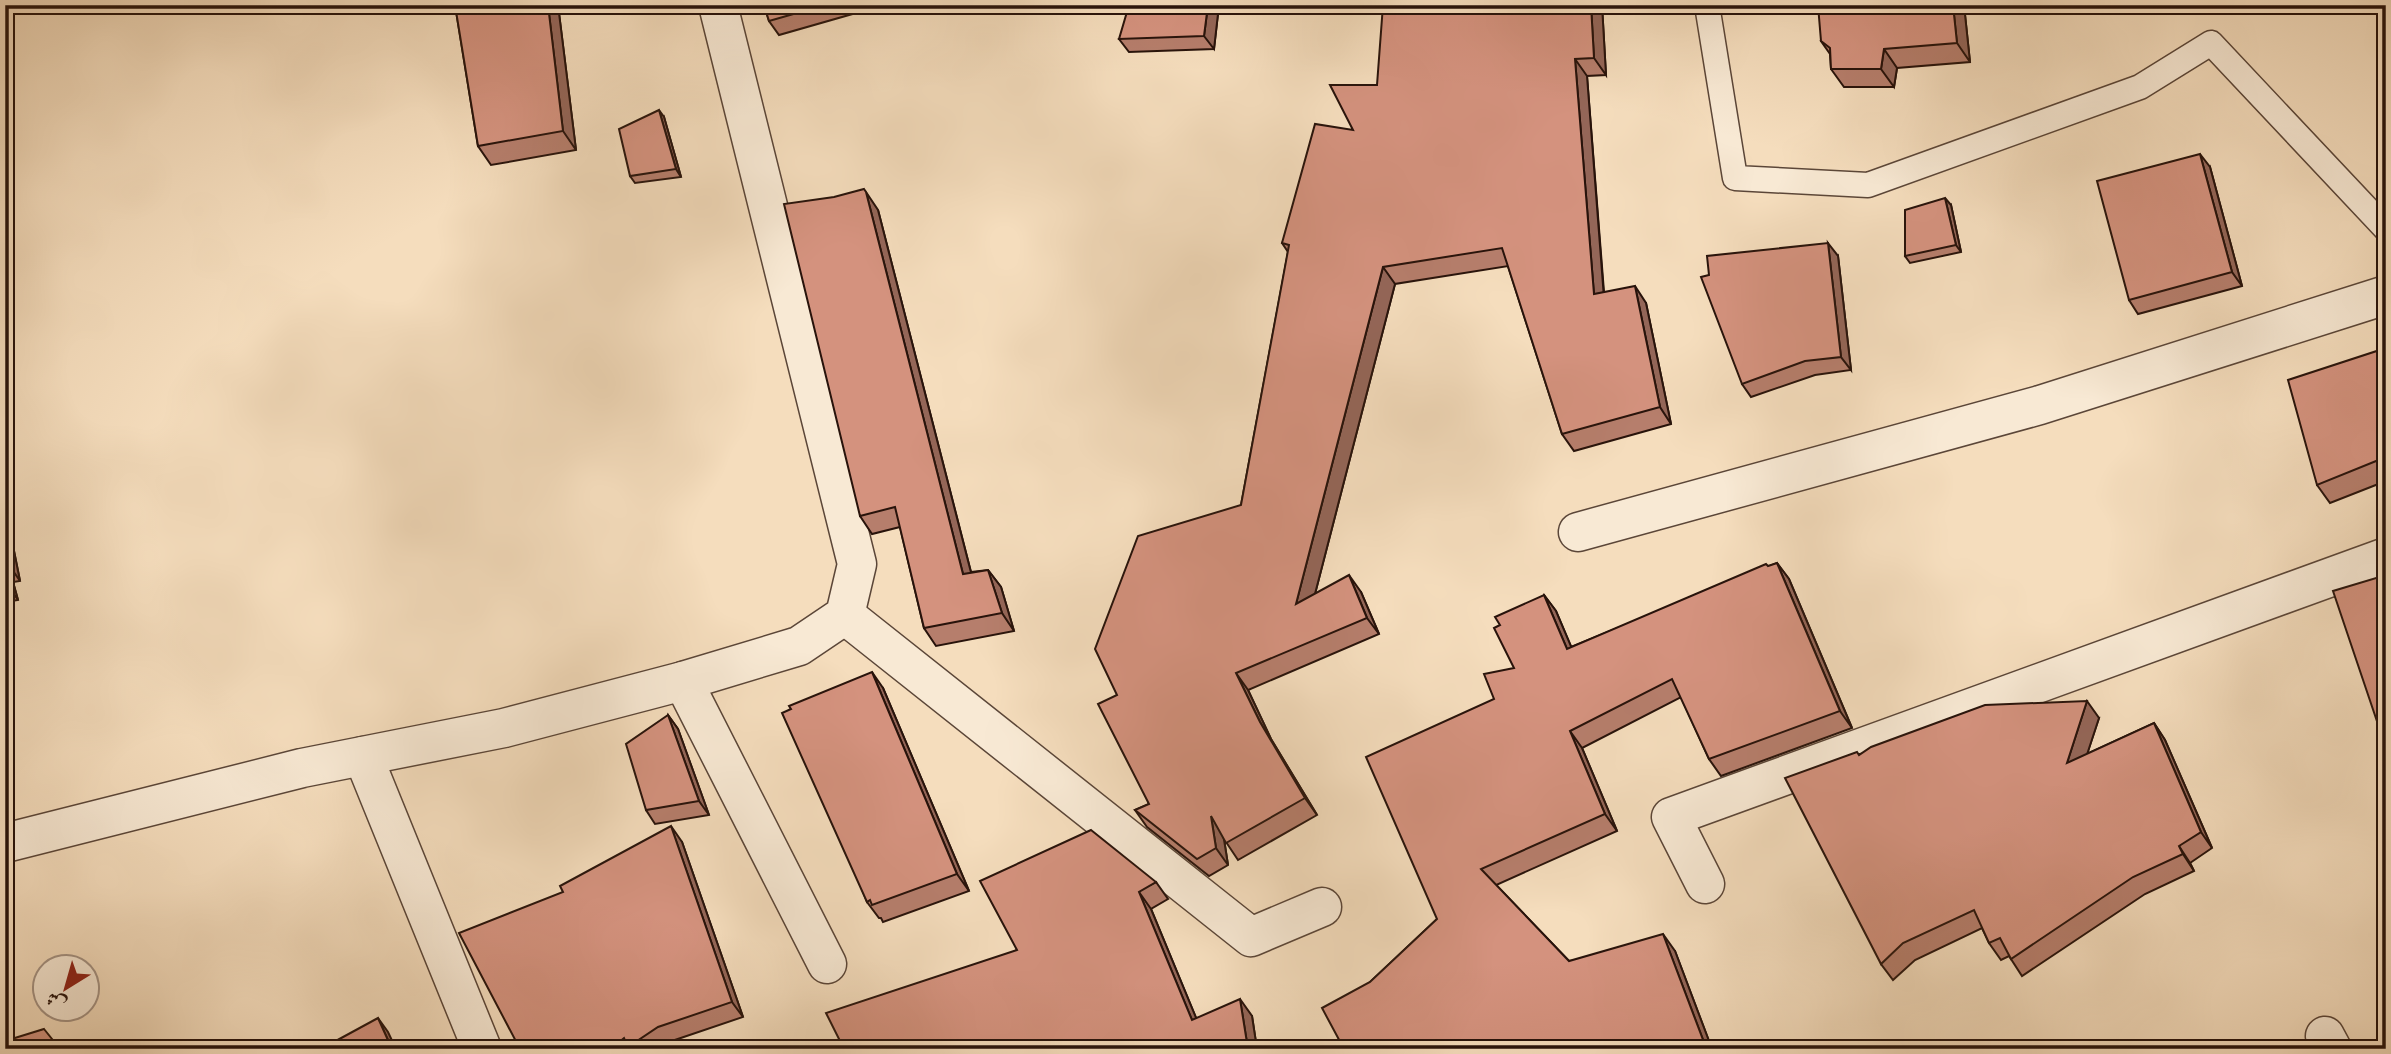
<svg xmlns="http://www.w3.org/2000/svg" width="2391" height="1054" viewBox="0 0 2391 1054" font-family="'IM FELL French Canon',Amiri,serif">
<style>
.lines{fill:none;stroke-linecap:round;stroke-linejoin:round}
.service-casing{stroke:#5b4638;stroke-width:27}
.minor-casing{stroke:#5b4638;stroke-width:41}
.service{stroke:#f8e9d4;stroke-width:24}
.minor{stroke:#f8e9d4;stroke-width:38}
.wall{fill:#b67e6c;stroke:#28130b;stroke-width:2}
.shaded-wall{fill:#946658;stroke:#28130b;stroke-width:2}
.building{fill:#d4927e;stroke:#28130b;stroke-width:2}
</style>
<rect width="100%" height="100%" fill="#f5ddbd"/>
<filter id="stains"><feTurbulence type="fractalNoise" baseFrequency=".00286" numOctaves="4"/><feColorMatrix values="0 0 0 0 .2 0 0 0 0 .09 0 0 0 0 .02 0 0 0 .5 -.17"/></filter>
<radialGradient id="worn" r=".72"><stop offset=".6" stop-color="#630" stop-opacity="0"/><stop offset="1" stop-color="#630" stop-opacity=".3"/></radialGradient>
<g class="lines">
<defs>
<polyline id="service" points="1707,5 1735,178 1868,185 2140,87 2211,43 2386,229"/>
<g id="minor">
<polyline points="1578,532 2040,405 2386,295"/>
<polyline points="845,615 1251,937 1322,907"/>
<polyline points="683,681 827,964"/>
<polyline points="363,756 482,1049"/>
<polyline points="5,843 302,768 504,728 683,681 799,646 845,615 857,564 718,5"/>
<polyline points="1705,884 1671,817 2386,557"/>
<polyline points="2325,1036 2332,1049"/>
</g>
</defs>
<use href="#service" class="service-casing"/>
<use href="#minor" class="minor-casing"/>
<use href="#service" class="service"/>
<use href="#minor" class="minor"/>
</g>
<g class="wall">
<polygon points="455,5 558,5 576,150 491,165 478,146"/>
<polygon points="764,5 861,5 863,11 779,35 769,21"/>
<polygon points="1219,5 1214,49 1129,52 1119,39"/>
<polygon points="1602,5 1606,75 1587,76 1604,292 1646,303 1671,424 1574,451 1562,434 1508,266 1395,284 1315,594 1361,592 1379,634 1248,690 1271,739 1317,815 1238,860 1224,839 1228,865 1209,876 1147,827 1135,810 1149,804 1117,695 1241,505 1288,252 1282,243 1353,130 1377,85"/>
<polygon points="1964,5 1970,62 1897,68 1894,87 1844,87 1831,69 1830,54 1821,41"/>
<polygon points="664,117 681,177 635,183 630,176"/>
<polygon points="2210,167 2242,286 2138,314 2129,300"/>
<polygon points="1951,205 1961,252 1910,263 1905,256"/>
<polygon points="878,210 971,572 988,570 1001,587 1014,631 936,646 924,628 900,527 872,534 860,516"/>
<polygon points="1838,256 1851,370 1815,375 1751,397 1742,384"/>
<polygon points="2386,348 2386,481 2330,503 2317,485"/>
<polygon points="5,506 20,581 13,582 18,600 5,602"/>
<polygon points="1777,563 1789,579 1852,728 1721,776 1709,759 1681,697 1582,748 1617,831 1496,885 1569,961 1675,951 1712,1049 1344,1049 1370,982 1437,919 1494,699 1514,668 1544,595 1556,611 1571,647"/>
<polygon points="883,688 969,891 883,922 881,918 879,918 867,902 791,709"/>
<polygon points="668,715 678,729 709,815 655,824 646,810"/>
<polygon points="2099,718 2087,754 2154,723 2165,740 2212,848 2190,863 2194,871 2145,894 2022,976 2009,956 2001,960 1989,943 1982,928 1915,960 1893,980 1881,964 1859,754"/>
<polygon points="682,842 743,1017 669,1042 660,1049 520,1049 563,892"/>
<polygon points="1156,882 1168,899 1151,909 1196,1018 1252,1016 1257,1049 844,1049 1017,950"/>
</g>
<g class="shaded-wall">
<polygon points="548,5 558,5 576,150 563,131"/>
<polygon points="1208,5 1219,5 1214,49 1204,36"/>
<polygon points="1591,5 1602,5 1606,75 1594,58"/>
<polygon points="1953,5 1964,5 1970,62 1957,43"/>
<polygon points="1884,49 1897,68 1894,87 1881,69"/>
<polygon points="1575,59 1587,76 1605,311 1594,294"/>
<polygon points="659,110 664,117 681,177 676,169"/>
<polygon points="2200,154 2210,167 2242,286 2232,272"/>
<polygon points="866,192 878,210 976,592 963,574"/>
<polygon points="1945,198 1951,205 1961,252 1956,245"/>
<polygon points="1828,243 1838,256 1851,370 1841,357"/>
<polygon points="1383,267 1395,284 1308,621 1296,604"/>
<polygon points="1635,286 1646,303 1671,424 1660,407"/>
<polygon points="5,506 20,581 7,562 5,552"/>
<polygon points="1777,563 1789,579 1852,728 1840,711"/>
<polygon points="988,570 1001,587 1014,631 1002,613"/>
<polygon points="5,571 13,582 18,600 5,582"/>
<polygon points="1349,575 1361,592 1379,634 1367,618"/>
<polygon points="1544,595 1556,611 1579,665 1567,649"/>
<polygon points="872,672 883,688 969,891 957,874"/>
<polygon points="1236,673 1248,690 1271,739 1317,815 1305,798 1260,722"/>
<polygon points="2087,701 2099,718 2079,779 2067,763"/>
<polygon points="668,715 678,729 709,815 699,801"/>
<polygon points="2154,723 2165,740 2212,848 2201,832"/>
<polygon points="1570,731 1582,748 1617,831 1605,814"/>
<polygon points="1211,816 1223,833 1228,865 1216,848"/>
<polygon points="671,826 682,842 743,1017 732,1002"/>
<polygon points="2179,846 2190,863 2194,871 2183,854"/>
<polygon points="1139,892 1151,909 1204,1037 1192,1020"/>
<polygon points="1663,934 1675,951 1712,1049 1708,1049 1705,1045"/>
<polygon points="1240,999 1252,1016 1257,1049 1248,1049"/>
<polygon points="378,1018 388,1032 396,1049 392,1049"/>
</g>
<g class="building">
<polygon points="455,5 548,5 563,131 478,146"/>
<polygon points="764,5 825,5 769,21"/>
<polygon points="1129,5 1208,5 1204,36 1119,39"/>
<polygon points="1383,5 1591,5 1594,58 1575,59 1594,294 1635,286 1660,407 1562,434 1502,248 1383,267 1296,604 1349,575 1367,618 1236,673 1260,722 1305,798 1226,843 1211,816 1216,848 1197,859 1135,810 1149,804 1098,704 1117,695 1095,649 1138,536 1241,505 1289,245 1282,243 1315,124 1353,130 1330,85 1377,85"/>
<polygon points="1818,5 1953,5 1957,43 1884,49 1881,69 1831,69 1830,48 1821,41"/>
<polygon points="659,110 676,169 630,176 619,129"/>
<polygon points="2200,154 2232,272 2129,300 2097,181"/>
<polygon points="864,189 866,192 963,574 988,570 1002,613 924,628 895,507 860,516 784,204 834,197"/>
<polygon points="1945,198 1956,245 1905,256 1905,210"/>
<polygon points="1828,243 1841,357 1805,361 1742,384 1701,277 1709,275 1707,256"/>
<polygon points="2386,348 2386,457 2317,485 2288,380"/>
<polygon points="1777,563 1840,711 1709,759 1672,679 1570,731 1605,814 1481,869 1569,961 1663,934 1705,1045 1695,1049 1344,1049 1322,1008 1370,982 1437,919 1366,757 1494,699 1484,674 1514,668 1494,628 1500,625 1495,617 1544,595 1567,649 1766,564 1768,566"/>
<polygon points="2386,575 2386,748 2333,591"/>
<polygon points="872,672 957,874 872,905 870,900 867,902 782,713 791,709 789,706"/>
<polygon points="2087,701 2067,763 2154,723 2201,832 2179,846 2183,854 2133,877 2011,959 2000,938 1989,943 1974,910 1903,943 1881,964 1785,778 1857,752 1859,755 1871,747 1985,705"/>
<polygon points="668,715 699,801 646,810 626,744"/>
<polygon points="671,826 732,1002 658,1027 628,1047 624,1038 611,1049 520,1049 459,933 563,892 560,886"/>
<polygon points="1091,830 1156,882 1139,892 1192,1020 1240,999 1248,1049 844,1049 826,1013 1017,950 980,881"/>
<polygon points="378,1018 392,1049 321,1049"/>
<polygon points="44,1029 60,1049 5,1049 5,1041"/>
</g>
<rect width="2391" height="1054" fill="none" stroke="#f5ddbd" stroke-width="28"/>
<rect x="7" y="7" width="2377" height="1040" fill="none" stroke="#28130b" stroke-width="3.5"/>
<rect x="14" y="14" width="2363" height="1026" fill="none" stroke="#28130b" stroke-width="2"/>
<g transform="translate(66 988) rotate(217)"><circle r="33" fill="#f8e9d4" stroke="#a59384" stroke-width="2"/>
<path d="M0-5L12 26L0 18L-12 26Z" fill="#8f2418"/>
<text y="-10" font-size="19" font-weight="bold" text-anchor="middle" fill="#28130b">ش</text>
</g>
<rect width="100%" height="100%" filter="url(#stains)"/>
<rect width="100%" height="100%" fill="url(#worn)"/>
</svg>
